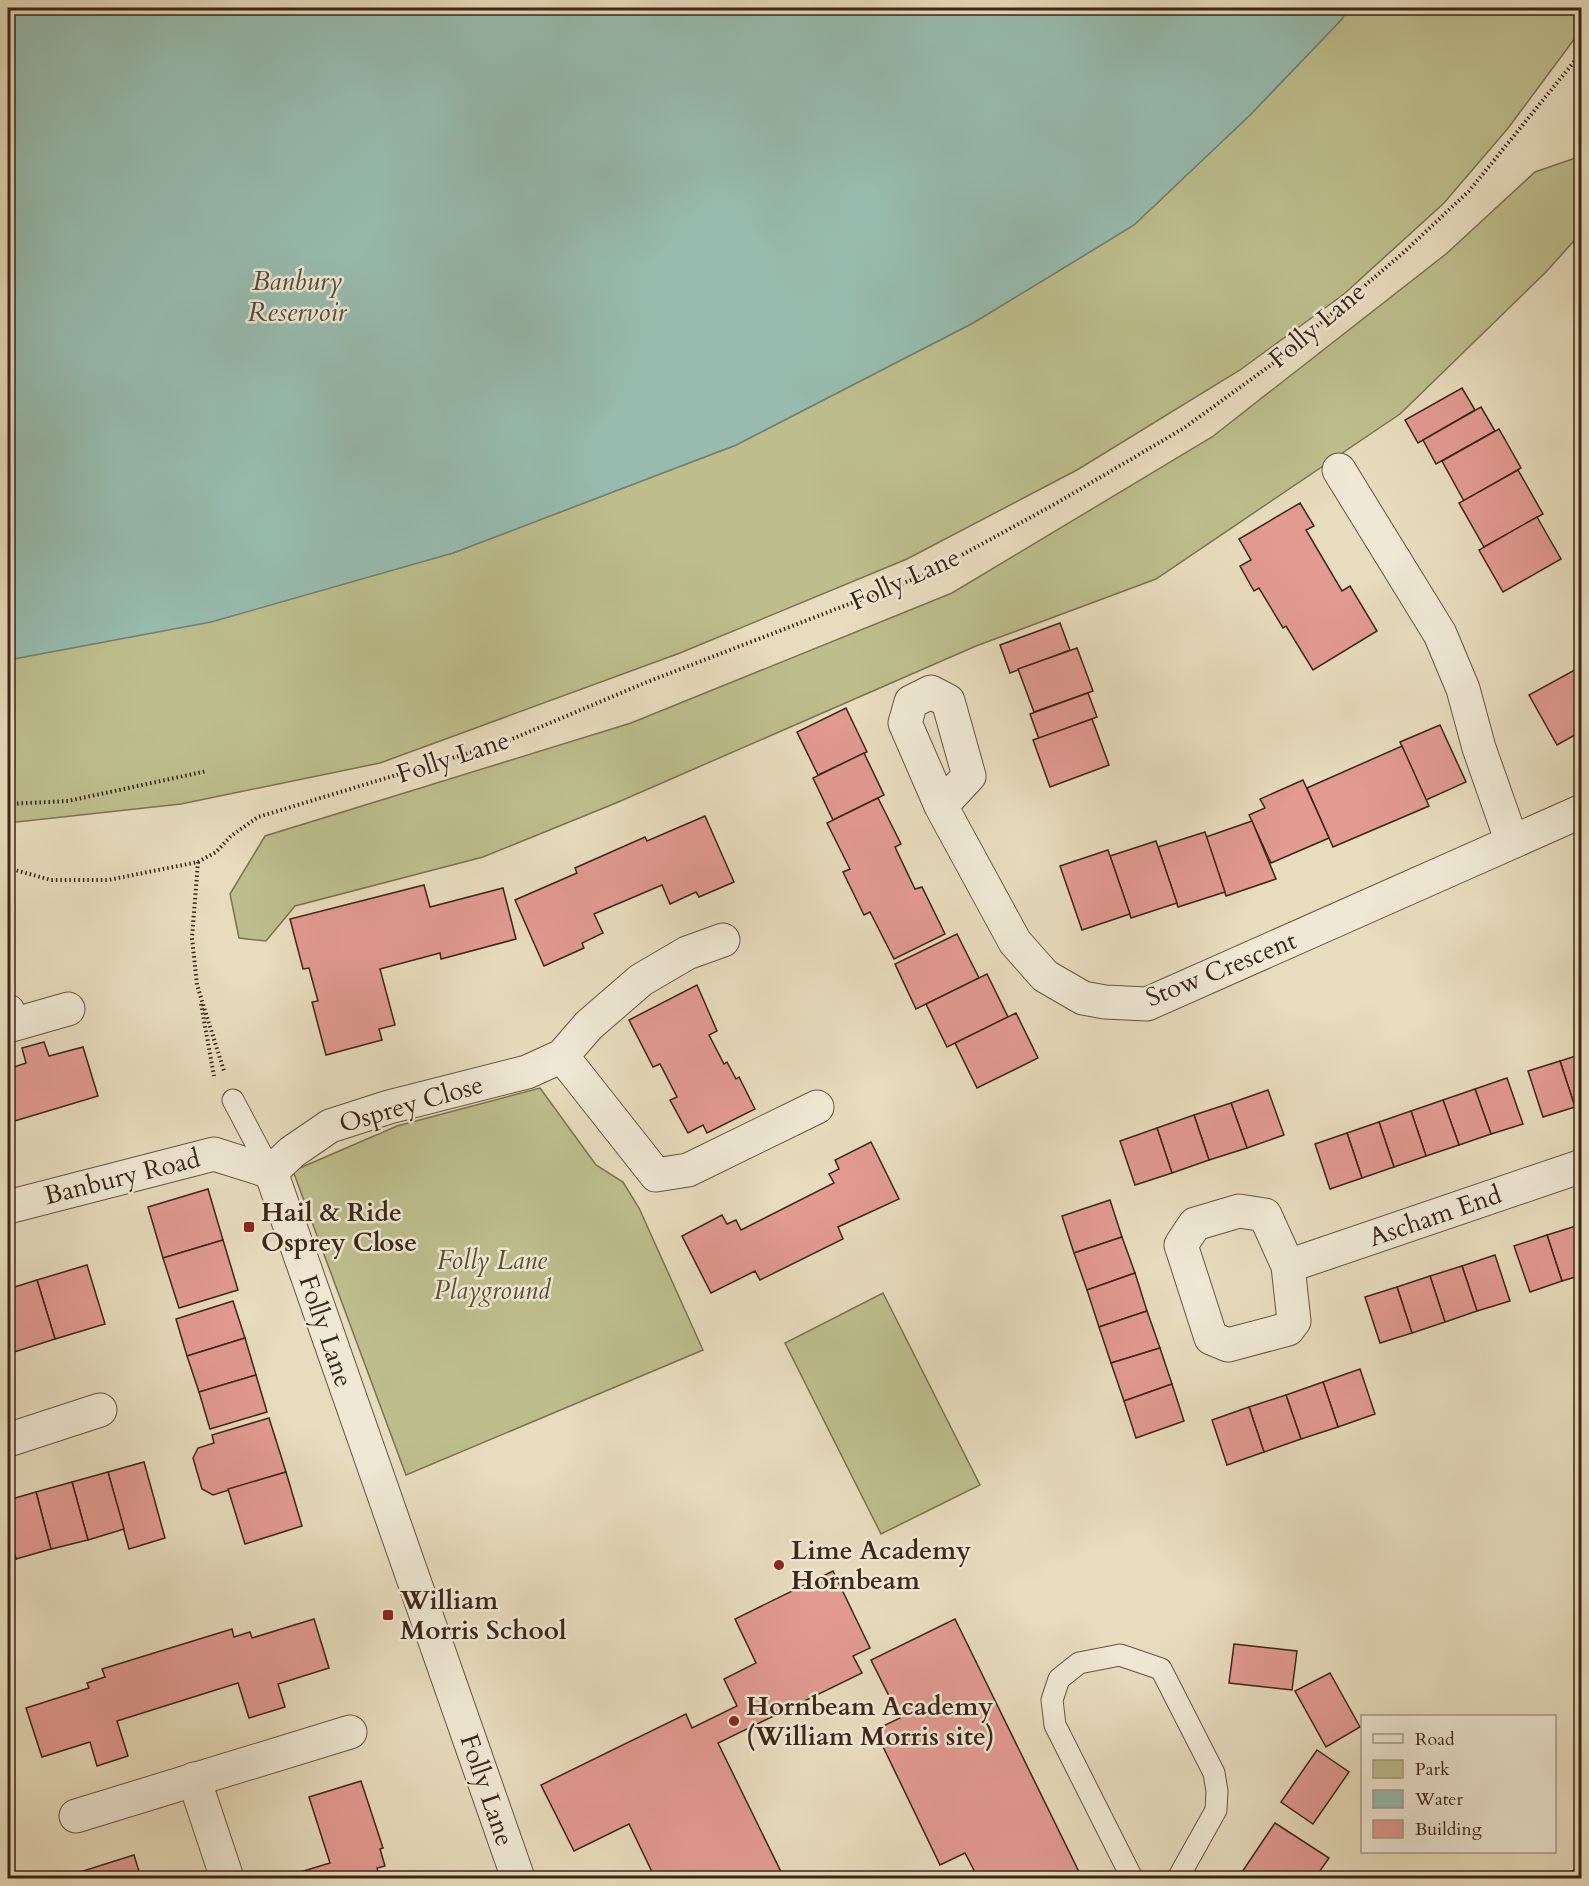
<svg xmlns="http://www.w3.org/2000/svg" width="1589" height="1886" viewBox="0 0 1589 1886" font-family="Cardo,serif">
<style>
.green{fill:#bdbe8c;stroke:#7c7251;stroke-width:1.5}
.water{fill:#97bcaf;stroke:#738072;stroke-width:1.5}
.building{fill:#e29a91;stroke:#3c2616;stroke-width:1.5}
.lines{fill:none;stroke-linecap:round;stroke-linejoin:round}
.lane-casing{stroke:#675440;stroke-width:23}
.street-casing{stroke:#675440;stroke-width:35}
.path{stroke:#3c2616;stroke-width:4;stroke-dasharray:1.5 3;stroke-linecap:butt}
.lane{stroke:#efe8d4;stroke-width:21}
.street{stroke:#efe8d4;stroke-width:33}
.poi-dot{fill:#8f2418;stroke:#efe8d4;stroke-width:2}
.labels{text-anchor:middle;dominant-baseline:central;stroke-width:5;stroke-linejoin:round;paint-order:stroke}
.street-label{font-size:26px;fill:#3c2616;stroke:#efe8d4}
.poi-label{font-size:26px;font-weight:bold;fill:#3c2616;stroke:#efe8d4;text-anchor:start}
.park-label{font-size:26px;font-style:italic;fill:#5c4c34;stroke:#efe8d4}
.water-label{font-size:27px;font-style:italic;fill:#534c3c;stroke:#efe8d4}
</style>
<rect width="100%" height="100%" fill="#e7dcbd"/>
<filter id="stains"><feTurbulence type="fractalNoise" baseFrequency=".00333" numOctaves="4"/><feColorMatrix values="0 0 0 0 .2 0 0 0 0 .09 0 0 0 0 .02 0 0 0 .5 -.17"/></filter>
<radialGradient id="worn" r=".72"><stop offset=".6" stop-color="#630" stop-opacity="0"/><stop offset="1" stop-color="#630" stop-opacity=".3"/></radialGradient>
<g class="green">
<polygon points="1348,8 1581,8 1581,30 1509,127 1444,203 1344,294 1240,370 1077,470 907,559 680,653 380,763 181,804 8,823 8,660 453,553 736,445 973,323 1134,225 1250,115 1342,19"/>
<polygon points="1581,156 1581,233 1546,272 1400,414 1156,579 976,646 616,803 483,857 295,906 266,941 239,938 230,894 265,836 631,723 952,593 1212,437 1446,254 1535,172"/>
<polygon points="540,1088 596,1165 623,1182 639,1208 703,1350 406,1475 293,1171 397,1126"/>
<polygon points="883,1293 980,1485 881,1534 785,1343"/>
</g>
<polygon class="water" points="8,8 1348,8 1342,19 1250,115 1134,225 973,323 736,445 453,553 211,622 8,660"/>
<g class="building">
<polygon points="1462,388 1475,410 1418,443 1405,420"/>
<polygon points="1481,407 1495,431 1436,464 1423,440"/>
<polygon points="1499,429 1521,468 1464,501 1442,461"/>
<polygon points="1518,470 1543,514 1484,547 1459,503"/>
<polygon points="1300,503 1314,526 1306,530 1342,591 1350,586 1377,631 1313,670 1286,626 1283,628 1259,588 1254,591 1240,566 1251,560 1239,539"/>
<polygon points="1537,517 1561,559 1503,592 1479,550"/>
<polygon points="1060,623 1070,650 1010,673 1000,645"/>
<polygon points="1077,648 1093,691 1034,712 1018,669"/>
<polygon points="1582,666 1582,731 1557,745 1529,695"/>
<polygon points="1088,693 1097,717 1039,739 1030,714"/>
<polygon points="846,708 867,752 818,775 797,732"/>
<polygon points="1092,719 1109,765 1050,787 1033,740"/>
<polygon points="1440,725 1466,782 1426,800 1400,742"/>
<polygon points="1402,746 1429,806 1333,847 1307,788"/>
<polygon points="864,753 884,795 833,820 813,778"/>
<polygon points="1303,780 1329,838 1271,863 1249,815 1265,808 1260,799"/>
<polygon points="878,798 901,844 895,847 915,889 922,887 945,934 894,959 870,912 864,915 843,872 850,869 827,823"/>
<polygon points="705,816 734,882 699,897 696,892 670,904 662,885 594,914 603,933 582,943 584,948 544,966 515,900 577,873 575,868 645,837 647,841"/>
<polygon points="1252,821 1276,879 1226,896 1206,837"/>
<polygon points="1205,832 1225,892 1178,907 1158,847"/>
<polygon points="1156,841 1177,903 1131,918 1110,856"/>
<polygon points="1108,850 1130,914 1082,930 1060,866"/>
<polygon points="424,885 430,907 503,888 516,939 441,959 440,953 380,969 395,1025 379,1029 382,1040 326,1055 312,1002 318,1001 309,968 303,969 290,919"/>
<polygon points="957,934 979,978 916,1009 895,964"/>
<polygon points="987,974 1008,1017 947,1047 926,1004"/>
<polygon points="697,985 717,1031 709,1035 724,1064 727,1062 736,1079 739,1077 755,1109 707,1133 703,1125 688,1133 670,1100 677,1097 660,1064 653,1067 629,1020"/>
<polygon points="1016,1013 1038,1058 977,1088 955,1043"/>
<polygon points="44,1042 49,1056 83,1047 98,1096 8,1123 8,1069 26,1063 22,1048"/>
<polygon points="1582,1054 1582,1105 1575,1107 1560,1061"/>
<polygon points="1560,1061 1575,1107 1543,1117 1528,1071"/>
<polygon points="1507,1078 1523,1124 1491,1134 1475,1089"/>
<polygon points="1475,1089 1491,1134 1459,1145 1443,1100"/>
<polygon points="1268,1090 1284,1135 1247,1148 1231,1103"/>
<polygon points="1443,1100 1459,1145 1426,1156 1411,1111"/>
<polygon points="1231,1103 1247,1148 1209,1160 1194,1115"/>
<polygon points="1411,1111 1426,1156 1394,1167 1379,1122"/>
<polygon points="1194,1115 1209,1160 1172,1173 1157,1128"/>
<polygon points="1379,1122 1394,1167 1362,1178 1347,1133"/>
<polygon points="1157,1128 1172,1173 1135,1185 1120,1141"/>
<polygon points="1347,1133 1362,1178 1330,1189 1315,1144"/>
<polygon points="871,1142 899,1199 838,1227 843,1239 760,1280 755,1271 711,1293 682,1236 722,1215 727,1224 736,1220 741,1230 834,1183 829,1174 839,1169 835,1160"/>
<polygon points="208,1189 223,1240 163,1258 148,1207"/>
<polygon points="1110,1200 1122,1237 1074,1253 1062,1216"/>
<polygon points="1579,1225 1582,1275 1562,1281 1547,1235"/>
<polygon points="1547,1235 1562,1281 1530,1292 1514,1246"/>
<polygon points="1122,1237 1135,1273 1087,1290 1074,1253"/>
<polygon points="223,1240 238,1290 179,1308 163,1258"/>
<polygon points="1495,1255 1510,1301 1477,1311 1462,1266"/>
<polygon points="87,1265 105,1324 55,1339 37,1280"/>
<polygon points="1462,1266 1477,1311 1445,1322 1430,1276"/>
<polygon points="1135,1273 1147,1311 1099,1327 1087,1290"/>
<polygon points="1430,1276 1445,1322 1412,1333 1397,1287"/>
<polygon points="37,1280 55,1339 8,1354 8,1289"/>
<polygon points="1397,1287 1412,1333 1380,1343 1365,1297"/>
<polygon points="233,1301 245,1338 187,1356 176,1319"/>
<polygon points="1147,1311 1160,1348 1111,1363 1099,1327"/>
<polygon points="245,1338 256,1375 199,1392 187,1356"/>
<polygon points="1160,1348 1172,1384 1124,1401 1111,1363"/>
<polygon points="1360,1369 1375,1414 1338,1427 1323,1382"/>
<polygon points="256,1375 267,1412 210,1429 199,1392"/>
<polygon points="1323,1382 1338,1427 1301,1439 1286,1395"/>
<polygon points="1172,1384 1184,1421 1136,1438 1124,1401"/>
<polygon points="1286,1395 1301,1439 1264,1452 1249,1407"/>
<polygon points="1249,1407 1264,1452 1227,1465 1212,1420"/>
<polygon points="269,1418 286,1472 213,1495 202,1489 193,1458 198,1448 214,1443 212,1435"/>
<polygon points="144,1462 165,1538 129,1549 108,1472"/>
<polygon points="108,1472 124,1529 88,1540 72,1482"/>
<polygon points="286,1472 302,1526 245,1544 228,1489"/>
<polygon points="72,1482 88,1540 51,1549 36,1492"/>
<polygon points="36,1492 51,1549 16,1559 8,1530 8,1500"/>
<polygon points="8,1530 16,1559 8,1561"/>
<polygon points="833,1571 870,1648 853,1656 862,1673 718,1743 784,1878 655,1878 629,1824 574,1851 541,1785 686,1714 692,1728 737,1706 724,1679 756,1663 735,1619"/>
<polygon points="314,1619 329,1668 278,1684 285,1707 249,1718 238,1683 117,1721 128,1756 97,1766 90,1742 42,1757 26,1708 89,1688 87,1683 105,1677 102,1669 232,1629 234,1637 250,1632 252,1638"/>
<polygon points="955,1619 1082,1878 978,1878 965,1853 940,1865 875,1730 900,1718 871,1660"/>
<polygon points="1234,1644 1297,1651 1292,1690 1229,1683"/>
<polygon points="1330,1673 1360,1727 1326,1747 1295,1691"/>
<polygon points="1317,1750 1349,1772 1313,1824 1281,1802"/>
<polygon points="361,1781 383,1848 380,1849 385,1866 377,1868 380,1878 299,1878 297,1873 330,1863 309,1797"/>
<polygon points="1275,1823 1329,1858 1315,1878 1238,1878"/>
<polygon points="134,1855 141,1878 85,1878 83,1871"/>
<polygon points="1582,1867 1582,1878 1555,1878"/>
</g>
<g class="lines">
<defs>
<g id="lane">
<polyline points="233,1100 271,1172"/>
<polyline points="1132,1878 1055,1725 1052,1700 1059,1679 1079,1663 1120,1655 1161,1669 1214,1773 1217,1791 1216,1810 1178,1878"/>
</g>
<g id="street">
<polyline points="1339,470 1440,634 1463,689 1479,748 1512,842"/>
<polyline points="941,806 969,776 948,701 931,692 911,702 905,723 941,806 1015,942 1045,976 1083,998 1105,1002 1147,1004 1582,811"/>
<polyline points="8,1011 12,1025 68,1009"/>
<polyline points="562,1056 656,1175 688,1170 817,1107"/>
<polyline points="271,1172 518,1878"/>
<polyline points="271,1172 292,1152 330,1126 389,1107 527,1072 562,1056 589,1025 641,980 687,953 723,940"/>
<polyline points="8,1207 214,1154 271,1172"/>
<polygon points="1239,1211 1265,1215 1288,1266 1294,1321 1288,1329 1228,1345 1211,1338 1181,1245 1195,1224"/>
<polyline points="1288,1266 1582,1166"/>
<polyline points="8,1440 100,1410"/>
<polyline points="194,1779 227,1878"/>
<polyline points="76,1816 350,1732"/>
</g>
</defs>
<use href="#lane" class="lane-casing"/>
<use href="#street" class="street-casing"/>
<g class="path">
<polyline points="8,804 68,801 207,771"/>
<polyline points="198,862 192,938 197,985 224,1071"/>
<polyline points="8,868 51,880 108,880 198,862 216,852 231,836 258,817 505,742 647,682 927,574 1055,504 1184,428 1275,362 1403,253 1469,191 1582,52"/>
<polyline points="201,1004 214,1076"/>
</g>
<use href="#lane" class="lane"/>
<use href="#street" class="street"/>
</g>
<g class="poi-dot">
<rect x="243" y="1221" width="12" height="12" rx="3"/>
<circle cx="779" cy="1565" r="6"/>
<rect x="382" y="1609" width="12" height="12" rx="3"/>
<circle cx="734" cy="1721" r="6"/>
</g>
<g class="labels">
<g class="street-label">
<text transform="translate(1317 325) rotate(-40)">Folly Lane</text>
<text transform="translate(905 579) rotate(-24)">Folly Lane</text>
<text transform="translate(453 757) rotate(-18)">Folly Lane</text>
<text transform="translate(1221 969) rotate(-22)">Stow Crescent</text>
<text transform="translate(411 1104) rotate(-16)">Osprey Close</text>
<text transform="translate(122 1177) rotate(-14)">Banbury Road</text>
<text transform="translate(1435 1216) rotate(-19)">Ascham End</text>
<text transform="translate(326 1331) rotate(71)">Folly Lane</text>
<text transform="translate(487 1790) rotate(71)">Folly Lane</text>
</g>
<g class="poi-label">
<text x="261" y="1212">Hail &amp; Ride<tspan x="261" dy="30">Osprey Close</tspan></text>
<text x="791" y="1550">Lime Academy<tspan x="791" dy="30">Hornbeam</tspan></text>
<text x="400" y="1600">William<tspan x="400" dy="30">Morris School</tspan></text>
<text x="746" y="1706">Hornbeam Academy<tspan x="746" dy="30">(William Morris site)</tspan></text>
</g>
<g class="park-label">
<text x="492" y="1260">Folly Lane<tspan x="492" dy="30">Playground</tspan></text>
</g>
<g class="water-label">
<text x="297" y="281">Banbury<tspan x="297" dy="31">Reservoir</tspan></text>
</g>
</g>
<rect width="1589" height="1886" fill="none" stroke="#e7dcbd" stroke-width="30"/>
<rect x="9" y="9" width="1571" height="1868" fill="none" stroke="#3c2616" stroke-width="3"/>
<rect x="15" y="15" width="1559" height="1856" fill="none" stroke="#3c2616" stroke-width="1.5"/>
<rect x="1361" y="1715" width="195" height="138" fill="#efe8d4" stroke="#a79a88" stroke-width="1.5"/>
<rect x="1373" y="1734" width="30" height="9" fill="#efe8d4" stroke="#a79a88" stroke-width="1.5"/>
<text x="1415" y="1745" font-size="18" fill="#3c2616">Road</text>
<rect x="1373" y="1760" width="30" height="18" fill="#bdbe8c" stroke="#a79a88" stroke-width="1.5"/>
<text x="1415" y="1775" font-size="18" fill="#3c2616">Park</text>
<rect x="1373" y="1790" width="30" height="18" fill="#97bcaf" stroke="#a79a88" stroke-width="1.5"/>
<text x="1415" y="1805" font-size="18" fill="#3c2616">Water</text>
<rect x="1373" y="1820" width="30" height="18" fill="#e29a91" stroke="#a79a88" stroke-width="1.5"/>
<text x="1415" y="1835" font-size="18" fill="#3c2616">Building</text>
<rect width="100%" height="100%" filter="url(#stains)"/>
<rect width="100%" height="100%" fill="url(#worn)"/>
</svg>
